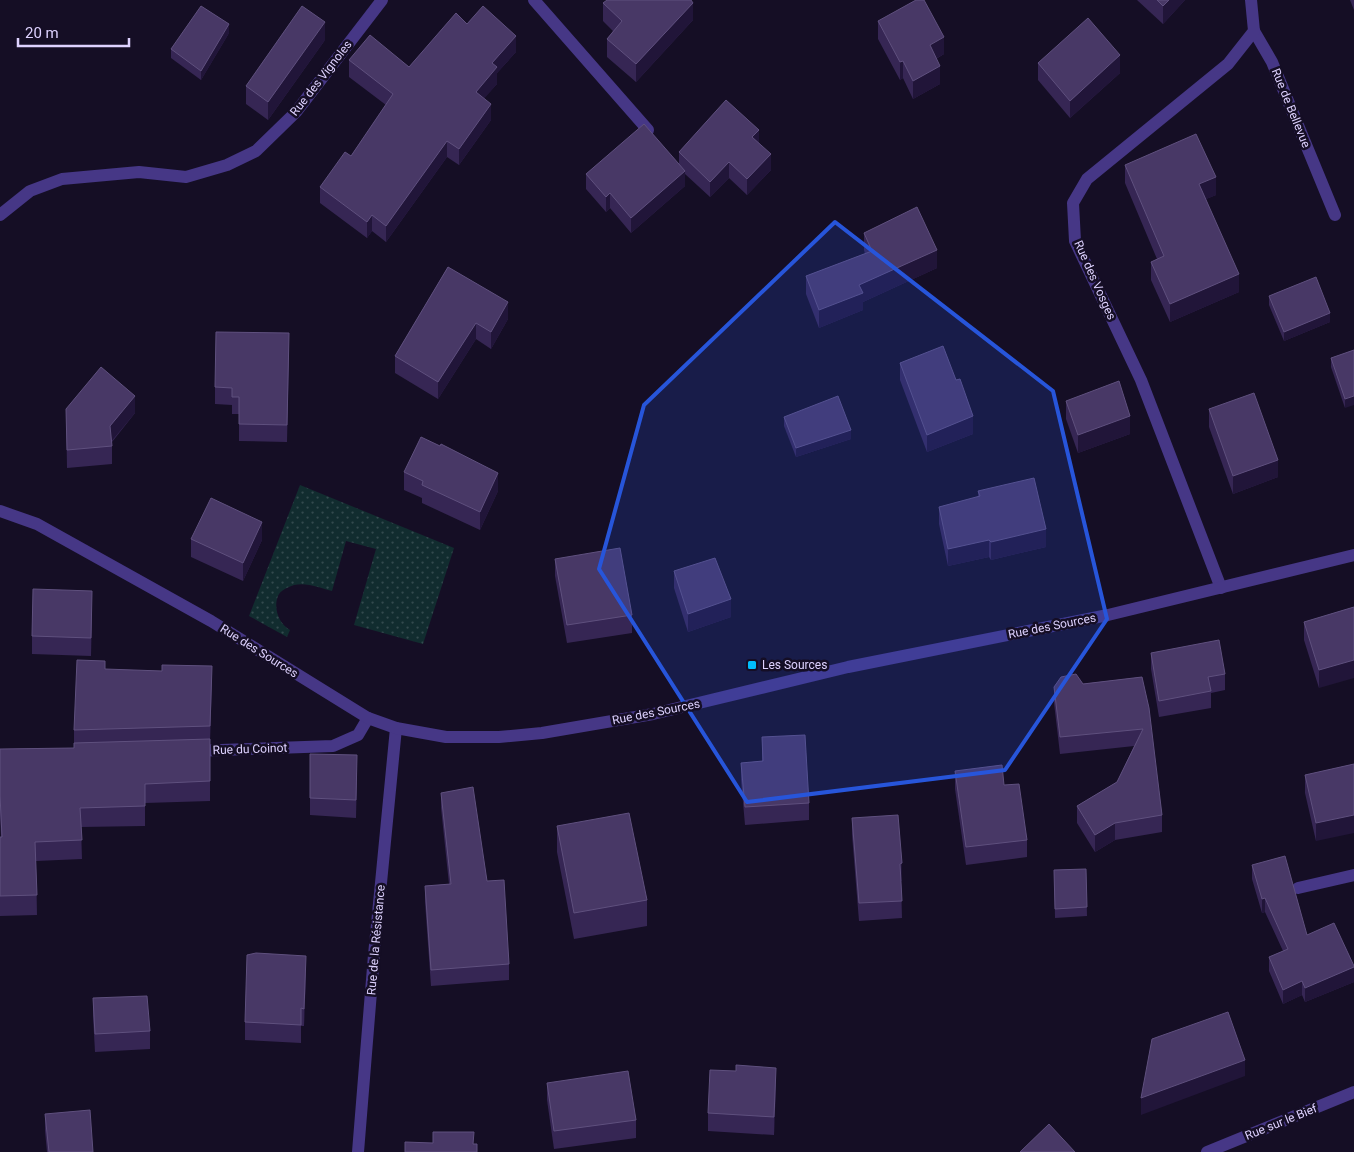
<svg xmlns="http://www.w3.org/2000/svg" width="1354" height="1152" viewBox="0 0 1354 1152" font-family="Roboto,sans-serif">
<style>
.green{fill:url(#green-dots)}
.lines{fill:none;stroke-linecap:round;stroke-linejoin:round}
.service{stroke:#463786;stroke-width:12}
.minor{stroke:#463786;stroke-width:12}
.tertiary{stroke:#463786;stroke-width:12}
.wall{fill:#362654}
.shaded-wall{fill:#211539}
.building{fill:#483866;stroke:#5f507e}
.marked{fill:#2755da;fill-opacity:0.2;stroke:#2755da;stroke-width:4;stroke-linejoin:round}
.poi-dot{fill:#00bdfd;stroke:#150e25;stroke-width:2}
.labels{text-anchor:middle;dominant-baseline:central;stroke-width:5;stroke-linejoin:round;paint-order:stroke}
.street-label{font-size:12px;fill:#ded2ff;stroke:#150e25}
.poi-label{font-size:12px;fill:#ded2ff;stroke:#150e25;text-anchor:start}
</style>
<defs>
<pattern id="green-dots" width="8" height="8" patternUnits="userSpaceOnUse" patternTransform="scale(1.25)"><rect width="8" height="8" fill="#112c2f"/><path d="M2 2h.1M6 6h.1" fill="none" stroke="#334a4e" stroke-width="1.8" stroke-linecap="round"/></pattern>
</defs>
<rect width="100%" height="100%" fill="#150e25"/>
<path class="green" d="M300 485 454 548 423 644 354 625 376 549 346 541 332 591C320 588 307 582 294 585 289 587 280 590 278 596 273 608 279 624 290 630L287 637 249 616Z"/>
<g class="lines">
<g class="service">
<polyline points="534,0 648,130"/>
<polyline points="1254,31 1272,62 1335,215"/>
<polyline points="1298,888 1354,875"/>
</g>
<g class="minor">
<polyline points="0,215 30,191 62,179 139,172 186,177 227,165 256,151 296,112 382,0"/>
<polyline points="1221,588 1141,380 1075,241 1073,203 1087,179 1228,64 1254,31 1251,0"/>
<polyline points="193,751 333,746 358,735 368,718"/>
<polyline points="358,1152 374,955 396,728"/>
<polyline points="1207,1152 1354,1092"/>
</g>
<polyline class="tertiary" points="0,511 37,524 211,621 368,718 396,728 446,737 499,737 542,733 653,714 848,667 1108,615 1354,555"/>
</g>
<g class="wall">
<polygon points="1137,0 1185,0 1163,24"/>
<polygon points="1350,0 1354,0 1354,10"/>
<polygon points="603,3 693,20 636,82 607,57 607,39 613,31 603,21"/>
<polygon points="878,21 944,54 936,59 940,84 913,99 903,78 900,80 878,39"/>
<polygon points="467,24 516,52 497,73 497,84 484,98 491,120 459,165 447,157 386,242 372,231 367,238 320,203 320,187 351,156 386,105 349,77 349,60 409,67"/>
<polygon points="229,33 201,80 171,58 171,49"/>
<polygon points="325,40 268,120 246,104 246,86"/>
<polygon points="1038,63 1120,73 1070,118 1038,80"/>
<polygon points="759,143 771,170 747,195 729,178 710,197 685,174 685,186 631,233 610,208 606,212 586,189 586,174 679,164 679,152"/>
<polygon points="1125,165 1216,195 1206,199 1239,292 1170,322 1151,280 1151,262 1157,259 1125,183"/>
<polygon points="864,233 937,268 863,302 863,310 819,328 806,294 806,276 865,254 864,250"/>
<polygon points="448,267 508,319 491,349 476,339 438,399 395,373 395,356"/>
<polygon points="1269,296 1330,322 1284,341 1269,305"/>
<polygon points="289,350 287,442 239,441 239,414 232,414 232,405 215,404 215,387"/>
<polygon points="1354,350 1345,408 1331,367 1331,358"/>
<polygon points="900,363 973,434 927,452 900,380"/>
<polygon points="1066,401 1130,434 1078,453 1066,419"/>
<polygon points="66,409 135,413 112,442 112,464 67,468"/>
<polygon points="1209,409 1278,477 1233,494 1209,427"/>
<polygon points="784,417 851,439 796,457 784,426"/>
<polygon points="404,472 498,491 480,530 422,503 422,498 404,490"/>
<polygon points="978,491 1046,547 991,560 989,557 948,566 939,524 939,507 978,497"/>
<polygon points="191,539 262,540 243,581 191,557"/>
<polygon points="555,559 632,615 632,633 567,643 555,576"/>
<polygon points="674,571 731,617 688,632 674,588"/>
<polygon points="1354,607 1319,688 1304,640 1304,622"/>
<polygon points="92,609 91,656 32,654 32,636"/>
<polygon points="1151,653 1225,674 1225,690 1211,693 1211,708 1159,717 1151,669"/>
<polygon points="105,669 212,682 210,742 210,801 145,803 145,826 81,827 82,859 36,861 37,915 0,916 0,837 1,837 0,815 0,749 74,748 74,730"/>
<polygon points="1142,677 1162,815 1162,832 1115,840 1095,852 1077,823 1077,806 1117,782 1134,746 1060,754 1054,703 1054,687"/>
<polygon points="762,737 809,803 809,820 745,825 741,780 741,763 762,761"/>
<polygon points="310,754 357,773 356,818 310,815"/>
<polygon points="1354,764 1316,841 1305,793 1305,775"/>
<polygon points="955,771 1004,785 1027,840 1027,857 966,865 955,789"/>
<polygon points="441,793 487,881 509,964 509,980 431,986 425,902 425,886 449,884 441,808"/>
<polygon points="852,818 902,880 901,881 902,918 859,921 852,835"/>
<polygon points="557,826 647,900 647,926 574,939 557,852"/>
<polygon points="1252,865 1307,935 1354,966 1354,982 1305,1002 1302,995 1283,1004 1269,971 1269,957 1283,951 1265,912 1262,913 1252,879"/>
<polygon points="1086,869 1087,916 1055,918 1054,870"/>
<polygon points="306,974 304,1026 301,1026 301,1043 245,1040 245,1022"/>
<polygon points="93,998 150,1031 150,1049 95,1052 93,1016"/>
<polygon points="547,1083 636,1120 636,1138 554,1149 547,1100"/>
<polygon points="776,1085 774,1135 708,1131 708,1113"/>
<polygon points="45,1114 93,1152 47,1152 45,1131"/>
</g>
<g class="shaded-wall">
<polygon points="1169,0 1185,0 1163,24 1163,6"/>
<polygon points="693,3 693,20 636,82 636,64"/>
<polygon points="325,22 325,40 268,120 268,102"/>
<polygon points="229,24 229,33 201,80 201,71"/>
<polygon points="516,36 516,52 497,73 497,84 476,108 476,92 492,63"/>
<polygon points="944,37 944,54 930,62 930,45"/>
<polygon points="1120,55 1120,73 1070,118 1070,101"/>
<polygon points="903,61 903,78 900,80 900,62"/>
<polygon points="940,66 940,84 913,99 913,81"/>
<polygon points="491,104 491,120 459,165 459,149"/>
<polygon points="759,130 759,146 752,137"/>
<polygon points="447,141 447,157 386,242 386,226"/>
<polygon points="771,154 771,170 747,195 747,179"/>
<polygon points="729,162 729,178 710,197 710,182"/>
<polygon points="685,171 685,186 631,233 631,218"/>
<polygon points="1216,177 1216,195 1199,202 1199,184"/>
<polygon points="610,193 610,208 606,212 606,197"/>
<polygon points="372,215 372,231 367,238 367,222"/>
<polygon points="937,250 937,268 863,302 863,310 819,328 819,310 859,285"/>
<polygon points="1239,274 1239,292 1170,322 1170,304"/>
<polygon points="508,302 508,319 491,349 491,332"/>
<polygon points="1330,313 1330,322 1284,341 1284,332"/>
<polygon points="476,323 476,339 438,399 438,382"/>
<polygon points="135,396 135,413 110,443 110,426"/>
<polygon points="1354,396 1354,405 1345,408 1345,399"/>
<polygon points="973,416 973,434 927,452 927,435"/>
<polygon points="1130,416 1130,434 1078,453 1078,435"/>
<polygon points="851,430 851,439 796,457 796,448"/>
<polygon points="1278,460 1278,477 1233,494 1233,476"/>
<polygon points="498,473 498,491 480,530 480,512"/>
<polygon points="262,522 262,540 243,581 243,563"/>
<polygon points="1046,529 1046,547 991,560 991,542"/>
<polygon points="989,540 989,557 948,566 948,549"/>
<polygon points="92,591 92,609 91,656 91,638"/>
<polygon points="731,599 731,617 688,632 688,614"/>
<polygon points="1354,660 1354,678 1319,688 1319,670"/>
<polygon points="1354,815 1354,833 1316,841 1316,823"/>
<polygon points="1115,823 1115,840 1095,852 1095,835"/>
<polygon points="902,863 902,880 900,881 900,864"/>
<polygon points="1265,898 1265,912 1262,913 1262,899"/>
<polygon points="306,956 306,974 304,1026 304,1009"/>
<polygon points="1354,967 1354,982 1305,1002 1305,988"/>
<polygon points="1302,981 1302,995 1283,1004 1283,990"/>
<polygon points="1245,1060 1245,1076 1141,1115 1141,1098"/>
<polygon points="776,1068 776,1085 774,1135 774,1117"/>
</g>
<g class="building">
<polygon points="607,0 691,0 693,3 636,64 607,39 622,21 603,3"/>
<polygon points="916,0 924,0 944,37 930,45 940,66 913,81 903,61 900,62 878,21"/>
<polygon points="1157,0 1169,0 1163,6"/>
<polygon points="201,6 229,24 201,71 171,49"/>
<polygon points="302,6 325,22 268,102 246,86"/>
<polygon points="483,6 516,36 492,63 497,67 476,92 491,104 459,149 447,141 386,226 372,215 367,222 320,187 345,152 351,156 393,94 349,60 370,35 409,67 456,13 467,24"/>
<polygon points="1088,18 1120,55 1070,101 1038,63"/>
<polygon points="726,100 759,130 752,137 771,154 747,179 729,162 710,182 679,152"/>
<polygon points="644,124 685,171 631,218 610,193 606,197 586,174"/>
<polygon points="1196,134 1216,177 1199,184 1239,274 1170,304 1151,262 1164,256 1125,165"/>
<polygon points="917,207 937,250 859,285 863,293 819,310 806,276 872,251 864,233"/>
<polygon points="448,267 508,302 491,332 476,323 438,382 395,356"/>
<polygon points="1316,277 1330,313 1284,332 1269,296"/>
<polygon points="216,332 289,333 287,425 239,424 239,397 232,397 232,388 215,387"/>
<polygon points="943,346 956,380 960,379 973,416 927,435 900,363"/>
<polygon points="1354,350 1354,396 1345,399 1331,358"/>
<polygon points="101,367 135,396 110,426 112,446 67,450 66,409"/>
<polygon points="1119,381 1130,416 1078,435 1066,401"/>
<polygon points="1254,393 1278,460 1233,476 1209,409"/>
<polygon points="838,396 851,430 796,448 784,417"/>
<polygon points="421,437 440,446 441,444 498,473 480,512 422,485 423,481 404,472"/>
<polygon points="1034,478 1046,529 991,542 989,540 948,549 939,507 980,496 978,491"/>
<polygon points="211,498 262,522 243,563 191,539"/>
<polygon points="620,548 632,615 567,625 555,559"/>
<polygon points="715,558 731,599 688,614 674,571"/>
<polygon points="33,589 92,591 91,638 32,636"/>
<polygon points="1354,607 1354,660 1319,670 1304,622"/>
<polygon points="1219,640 1225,674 1208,677 1211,691 1159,701 1151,653"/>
<polygon points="77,660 105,661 105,669 162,671 162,665 212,666 210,726 74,730"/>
<polygon points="1076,674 1083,684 1142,677 1149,708 1162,815 1115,823 1095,835 1077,806 1117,782 1143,729 1060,737 1054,687 1061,677"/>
<polygon points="805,735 809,803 745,807 741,763 763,761 762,737"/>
<polygon points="210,739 210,781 145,784 145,806 80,808 82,840 35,842 37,895 0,896 0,837 2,837 0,795 0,749 74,748 74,743"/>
<polygon points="310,754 357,755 356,800 310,798"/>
<polygon points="1354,764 1354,815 1316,823 1305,775"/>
<polygon points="1002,765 1004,785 1019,784 1027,840 966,847 955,771"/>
<polygon points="473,787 487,881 504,880 509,964 431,970 425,886 451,884 441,793"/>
<polygon points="629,813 647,900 574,913 557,826"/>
<polygon points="898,815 902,863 900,864 902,901 859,903 852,818"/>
<polygon points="1285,856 1307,935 1334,923 1354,966 1354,967 1305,988 1302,981 1283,990 1269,957 1288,949 1265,898 1262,899 1252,865"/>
<polygon points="1086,869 1087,907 1055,909 1054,870"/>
<polygon points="256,953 306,956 304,1009 301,1008 301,1025 245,1022 247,955"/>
<polygon points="147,996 150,1031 95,1034 93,998"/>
<polygon points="1228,1012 1245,1060 1141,1098 1152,1039"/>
<polygon points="736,1065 776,1068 774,1117 708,1113 710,1070 736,1071"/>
<polygon points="628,1071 636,1120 554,1131 547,1083"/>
<polygon points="90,1110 93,1152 49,1152 45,1114"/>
<polygon points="1049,1124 1075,1152 1020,1152"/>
<polygon points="433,1132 474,1132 473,1144 477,1144 477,1152 405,1152 405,1142 433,1143"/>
</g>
<path class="marked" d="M835 222 1053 391 1107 619 1005 770 747 802 599 569 644 405Z"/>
<rect class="poi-dot" x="747" y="660" width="10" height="10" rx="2.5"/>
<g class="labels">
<g class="street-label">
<text transform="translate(321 78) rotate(-52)">Rue des Vignoles</text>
<text transform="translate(1291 108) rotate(68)">Rue de Bellevue</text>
<text transform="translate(1095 280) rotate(66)">Rue des Vosges</text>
<text transform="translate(1052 626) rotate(-11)">Rue des Sources</text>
<text transform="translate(259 651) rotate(32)">Rue des Sources</text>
<text transform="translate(656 712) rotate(-11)">Rue des Sources</text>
<text transform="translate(250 749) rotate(-2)">Rue du Coinot</text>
<text transform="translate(376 940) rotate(-85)">Rue de la Résistance</text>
<text transform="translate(1281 1122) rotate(-22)">Rue sur le Bief</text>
</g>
<g class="poi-label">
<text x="762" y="665">Les Sources</text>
</g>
</g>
<path d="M18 38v8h111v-8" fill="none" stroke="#ded2ff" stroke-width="2.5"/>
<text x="25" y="38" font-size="15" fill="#ded2ff" stroke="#150e25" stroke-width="4" paint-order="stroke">20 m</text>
</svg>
